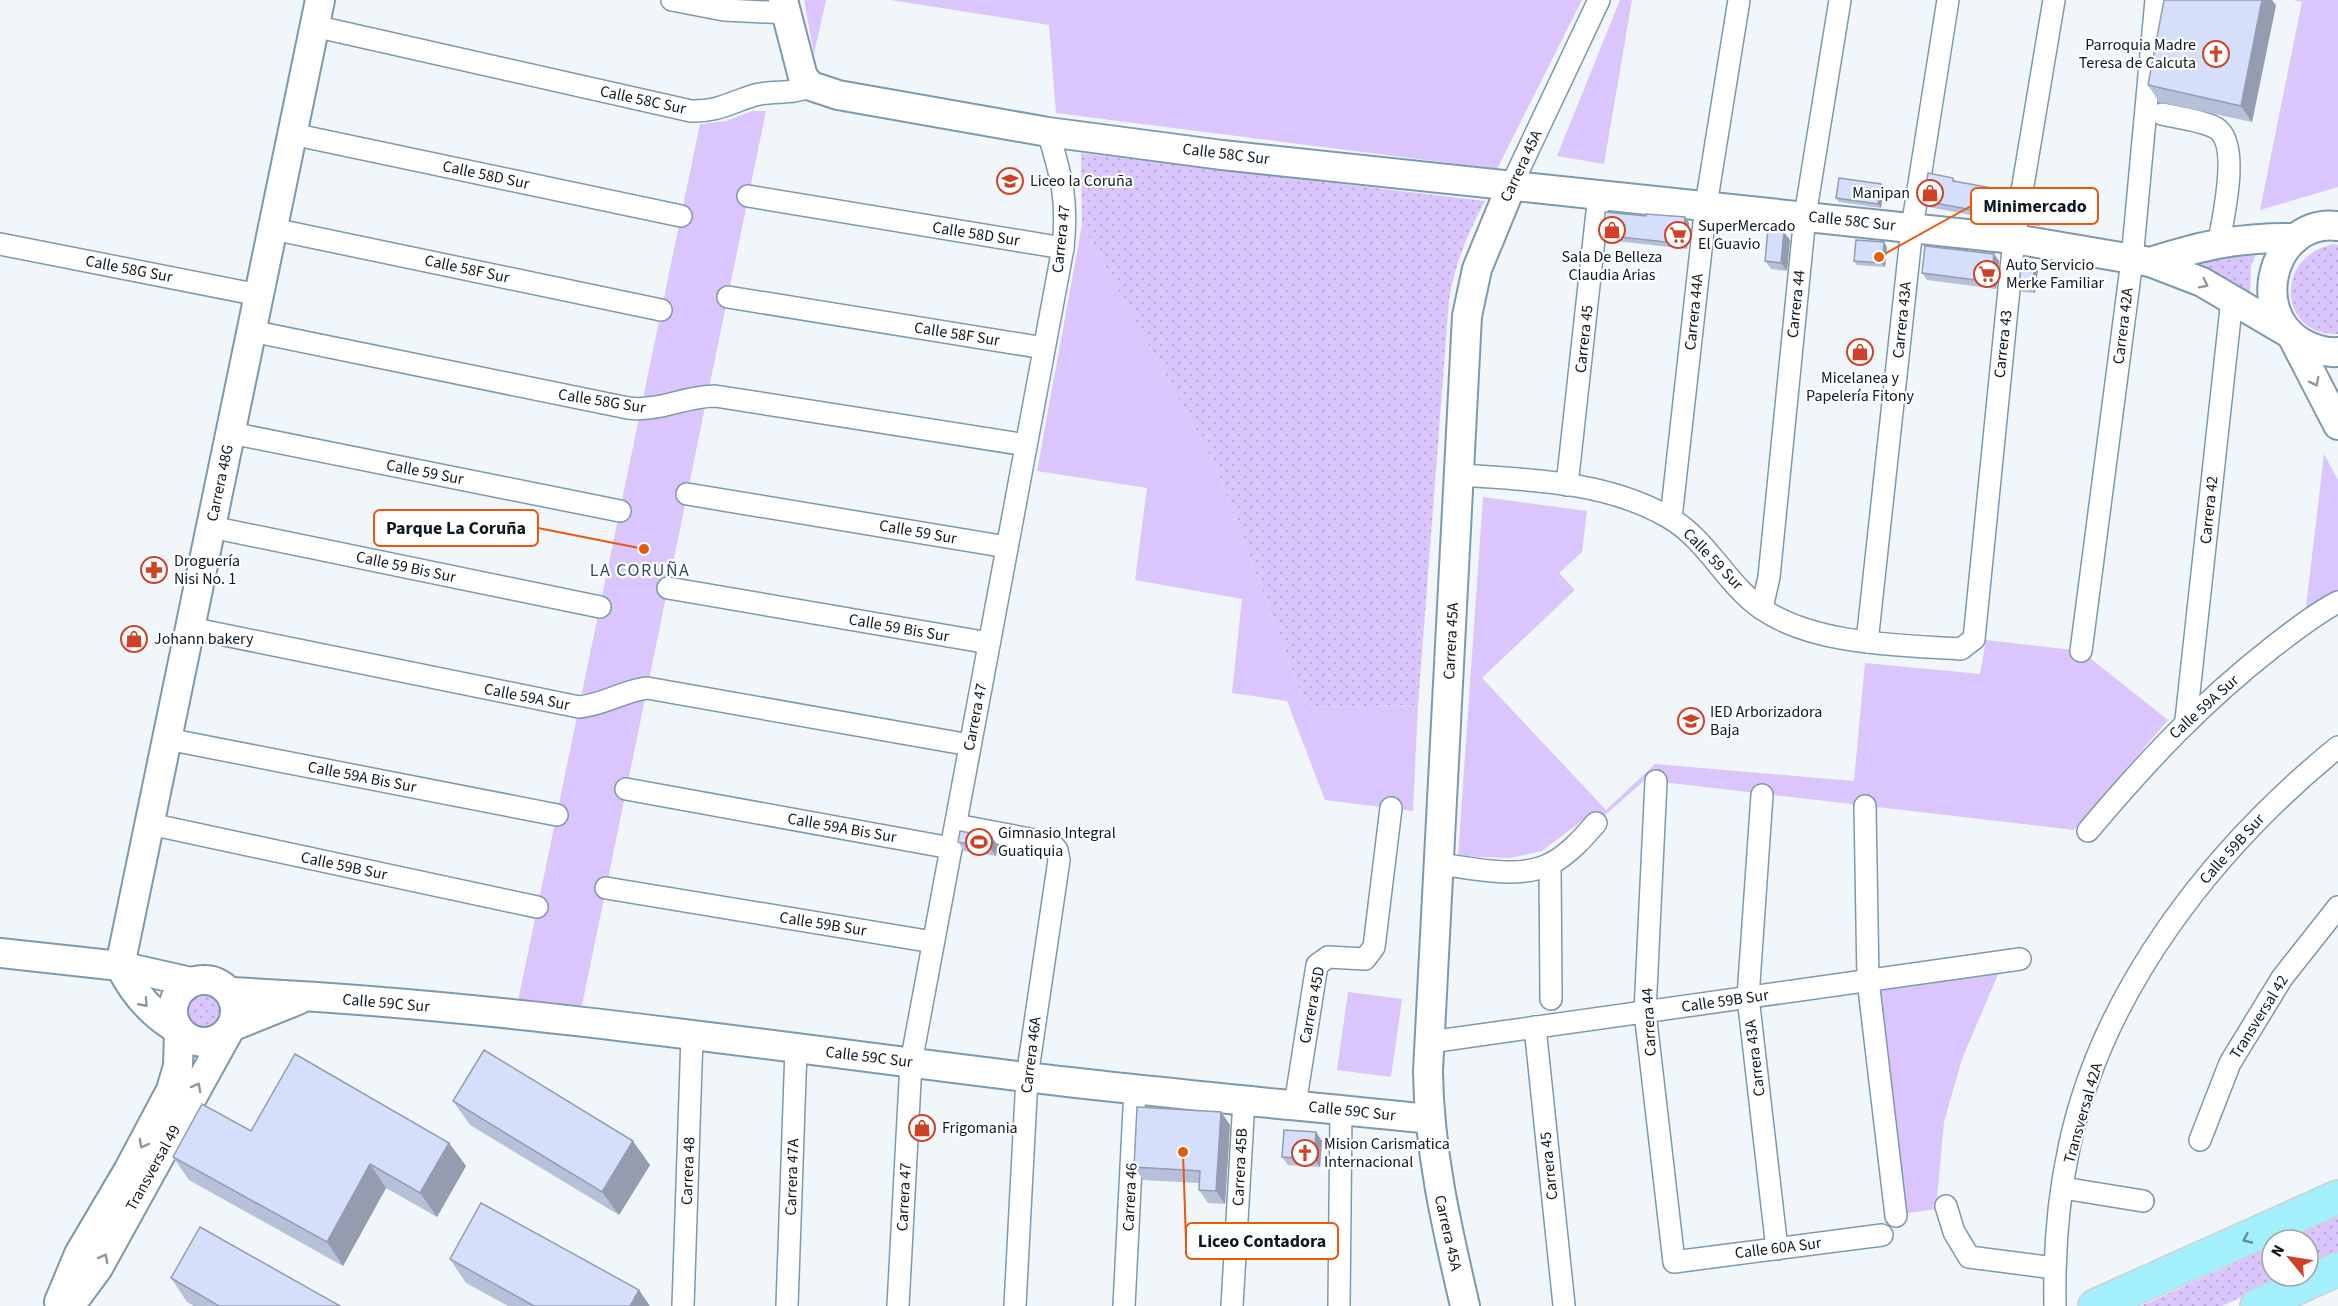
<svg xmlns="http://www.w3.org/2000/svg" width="2338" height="1306" viewBox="0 0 2338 1306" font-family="'Source Sans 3',sans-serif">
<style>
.grass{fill:url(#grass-dots)}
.park{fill:#dac6fc}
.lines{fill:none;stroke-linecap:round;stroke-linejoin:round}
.street-casing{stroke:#7d99ae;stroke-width:24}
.secondary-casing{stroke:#7d99ae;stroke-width:32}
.primary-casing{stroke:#cfd1d2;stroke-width:36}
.street{stroke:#fff;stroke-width:21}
.secondary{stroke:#fff;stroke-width:28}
.primary{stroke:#a3effb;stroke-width:33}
.wall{fill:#b7c0d9}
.shaded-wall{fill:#959cb0}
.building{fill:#d5dffc;stroke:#959cb0;stroke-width:1.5}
.oneway{stroke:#92979b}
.oneway2{stroke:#608e98}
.labels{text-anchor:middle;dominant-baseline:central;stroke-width:4.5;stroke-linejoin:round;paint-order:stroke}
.poi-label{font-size:16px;fill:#0d1820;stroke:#fff;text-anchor:start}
.street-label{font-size:16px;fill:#0d1820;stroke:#fff}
.neighbourhood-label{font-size:18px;letter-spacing:1.5px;fill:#334d60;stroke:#fff}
.leader{fill:none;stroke:#e8590c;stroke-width:2}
.callout-dot{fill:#e8590c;stroke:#fff;stroke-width:2}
.callout{fill:#fff;stroke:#e8590c;stroke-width:2}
.callout-label{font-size:18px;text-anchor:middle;font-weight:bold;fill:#0d1820}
</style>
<defs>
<pattern id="grass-dots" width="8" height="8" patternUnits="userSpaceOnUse" patternTransform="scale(1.5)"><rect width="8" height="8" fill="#dac6fc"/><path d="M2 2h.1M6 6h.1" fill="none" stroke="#baa9d8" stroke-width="1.8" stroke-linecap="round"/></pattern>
</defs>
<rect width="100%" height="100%" fill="#f0f6fa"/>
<g class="grass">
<path d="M1081 153 1485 201C1468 233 1455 263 1449 300L1418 705 1306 707 1216 467 1082 225Z"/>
<path d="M2333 244 2338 245V334C2282 338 2270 259 2333 244Z"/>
<polygon points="2259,246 2251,266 2250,297 2185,258"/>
<path d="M202 979C220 980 234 992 235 1011L213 1041 189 1038 172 1010 178 992Z"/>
<polygon points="2338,1215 2338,1252 2308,1266 2308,1240 2284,1240"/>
<polygon points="2272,1246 2272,1276 2286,1276 2222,1306 2141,1306"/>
</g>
<g class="park">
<polygon points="804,0 826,0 814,54"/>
<polygon points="891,0 1582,0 1497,169 1056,113 1049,25"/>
<polygon points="1620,0 1632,0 1604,164 1557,156"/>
<polygon points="2293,0 2338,0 2338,187 2260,210 2302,2"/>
<polygon points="752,111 766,111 581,1010 518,1001 700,124 726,121"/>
<polygon points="1082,225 1216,467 1306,707 1418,705 1413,811 1325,800 1287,701 1232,693 1242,599 1135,580 1147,488 1037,471"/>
<polygon points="2324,454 2338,480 2338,596 2305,616"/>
<polygon points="1483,497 1587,511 1582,552 1559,573 1575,590 1482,678 1606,810 1655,764 1854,781 1865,663 1980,674 1986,640 2081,651 2168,720 2074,830 1645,780 1596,823 1587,817 1542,851 1510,858 1458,856"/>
<polygon points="1999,972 1962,1059 1944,1122 1936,1209 1888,1216 1859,994"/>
<polygon points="1348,992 1402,999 1391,1077 1337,1070"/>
</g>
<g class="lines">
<defs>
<g id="street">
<polyline points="672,0 724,10 786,13"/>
<path d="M314 26 691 111C718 112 731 102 755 95 775 90 792 95 811 86"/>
<path d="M2162 114C2179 118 2201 120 2216 128 2241 143 2223 218 2219 241"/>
<polyline points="292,134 681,216"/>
<polyline points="1512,184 1599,0"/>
<polyline points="748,196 1063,248"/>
<polyline points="273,229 661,310"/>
<polyline points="0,244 259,295"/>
<polyline points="728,297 1044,348"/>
<path d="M251 331 628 408C659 412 685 396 715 396L1026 445"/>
<polyline points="231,433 620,511"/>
<path d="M1460 475C1530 480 1606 481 1668 517 1707 539 1726 584 1762 609 1815 645 1900 645 1961 649L1974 639 2014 239 2054 0"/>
<polyline points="1567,485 1599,194"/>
<polyline points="687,494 1007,547"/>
<polyline points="1671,518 1706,205 1739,0"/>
<polyline points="211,527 600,607"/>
<polyline points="668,588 989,643"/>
<polyline points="1762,608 1769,577 1805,216 1840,0"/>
<path d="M190 628 579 707C603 705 623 691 647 688L970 745"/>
<polyline points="1867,642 1912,228 1948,0"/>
<polyline points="2081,651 2132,260 2156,0"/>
<polyline points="2186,720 2232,299"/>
<polyline points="167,739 557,815"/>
<polyline points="1656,781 1645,1012 1674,1262 1882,1235"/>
<polyline points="626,789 951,848"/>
<polyline points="1762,795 1748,997 1777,1249"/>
<polyline points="1865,806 1868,980 1896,1216"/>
<polyline points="150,824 537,907"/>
<polyline points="956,825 1051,843 1057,850 1059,860 1027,1077 1015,1306"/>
<path d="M2088 831C2147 761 2201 703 2274 646 2295 630 2315 614 2338 602"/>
<path d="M1439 864C1473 868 1518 880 1550 864 1568 855 1583 838 1596 823"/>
<polyline points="1550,864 1551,999"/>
<polyline points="606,888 933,942"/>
<polyline points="1535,1027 1564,1305"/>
<polyline points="1430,1042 2020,959"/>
<polyline points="1295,1105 1317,965 1328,957 1365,959 1374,947 1391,808"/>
<polyline points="2200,1140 2230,1063 2282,978 2338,907"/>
<polyline points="2063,1188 2143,1201"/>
<polyline points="1946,1206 1954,1232 1969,1257 2054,1268"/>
<polyline points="683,1306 692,1036"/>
<polyline points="787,1306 796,1049"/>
<path d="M898 1306 911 1063 1063 248C1068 200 1062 178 1048 132"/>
<polyline points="1124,1306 1135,1089"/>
<polyline points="1232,1306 1244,1100"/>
<polyline points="1339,1306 1341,1110"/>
<path d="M2055 1306C2054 1254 2058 1199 2069 1148 2102 989 2215 847 2338 747"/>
</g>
<g id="secondary">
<polyline points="783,0 803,77 811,86 838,95 1048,132 1222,155 2014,239 2150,262 2202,282 2287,332"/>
<path d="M2338 226C2274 218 2247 311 2302 343 2313 349 2326 353 2338 352"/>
<path d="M2150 262C2204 245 2239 237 2296 238"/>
<polyline points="2293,338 2338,425"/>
<polyline points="0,953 120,966 191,982"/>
<polyline points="120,966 320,0"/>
<path d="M120 966C134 994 152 1015 179 1030"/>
<circle cx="204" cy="1011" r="31"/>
<path d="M229 992C496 1004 760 1045 1025 1077 1159 1093 1294 1105 1429 1119"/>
<polyline points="231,1027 298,1000"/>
<polyline points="59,1302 79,1254 128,1171 171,1090 178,1066 179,1030"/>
<polyline points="70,1306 98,1268 231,1027"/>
<path d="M1465 1306C1447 1228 1429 1152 1428 1071L1467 316 1477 269 1512 184"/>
</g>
<g id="primary">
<polyline points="2095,1306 2338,1197"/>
<polyline points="2257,1306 2338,1269"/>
</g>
</defs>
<use href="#street" class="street-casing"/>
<use href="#secondary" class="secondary-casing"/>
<use href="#primary" class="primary-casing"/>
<use href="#street" class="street"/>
<use href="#secondary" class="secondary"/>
<use href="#primary" class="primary"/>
</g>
<g class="wall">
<polygon points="2276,5 2252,122 2159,102 2148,85"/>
<polygon points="1953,178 1956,182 2004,190 2008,196 2004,221 1928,207 1924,201"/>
<polygon points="1884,188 1881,208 1839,202 1836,198"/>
<polygon points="2044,201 2040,226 2029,225 2026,220"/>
<polygon points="1646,216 1685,217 1689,223 1687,249 1607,240 1603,235"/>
<polygon points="1790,240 1787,271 1771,269 1765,261"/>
<polygon points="1887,247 1885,267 1857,265 1854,261"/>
<polygon points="1999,261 1996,289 1927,280 1922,273"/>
<polygon points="2035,264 2038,269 2035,293 2022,292 2019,287"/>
<polygon points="992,837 998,846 996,856 964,851 958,842"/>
<polygon points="453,1101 650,1165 619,1215 470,1125"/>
<polygon points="1221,1112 1230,1125 1225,1204 1208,1203 1199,1190 1199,1183 1143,1180 1134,1167"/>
<polygon points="251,1131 449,1143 466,1166 437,1217 386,1188 343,1266 189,1180 173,1157"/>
<polygon points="1316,1132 1322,1141 1320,1167 1288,1165 1282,1157"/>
<polygon points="450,1259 650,1306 508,1306 466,1283"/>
<polygon points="171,1278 340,1306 194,1306 187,1302"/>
</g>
<g class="shaded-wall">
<polygon points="2262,0 2272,0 2276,5 2252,122 2241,106"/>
<polygon points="1881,184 1884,188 1881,208 1878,204"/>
<polygon points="2004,190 2008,196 2004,221 2000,215"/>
<polygon points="2041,197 2044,201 2040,226 2037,222"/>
<polygon points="1685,217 1689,223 1687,249 1683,244"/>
<polygon points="1784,232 1790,240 1787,271 1781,263"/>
<polygon points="1884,242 1887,247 1885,267 1882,263"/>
<polygon points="1994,254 1999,261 1996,289 1991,282"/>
<polygon points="2035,264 2038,269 2035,293 2032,289"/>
<polygon points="992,837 998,846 996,856 990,848"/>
<polygon points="1221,1112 1230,1125 1225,1204 1216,1191"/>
<polygon points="1316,1132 1322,1141 1320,1167 1314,1159"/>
<polygon points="633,1141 650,1165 619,1215 602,1192"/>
<polygon points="449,1143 466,1166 437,1217 420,1193"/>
<polygon points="370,1164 386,1188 343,1266 327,1242"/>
<polygon points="639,1290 650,1306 630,1306"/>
</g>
<g class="building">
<polygon points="2164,0 2262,0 2241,106 2148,85"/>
<polygon points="1928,173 1953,178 1953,181 2004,190 2000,215 1924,201"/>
<polygon points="1839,178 1881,184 1878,204 1836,198"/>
<polygon points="1605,212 1646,216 1646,214 1685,217 1683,244 1603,235"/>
<polygon points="1768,230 1784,232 1781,263 1765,261"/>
<polygon points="1856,240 1884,242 1882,263 1854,261"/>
<polygon points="1925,246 1994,254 1991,282 1922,273"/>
<polygon points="2021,263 2035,264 2032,289 2019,287"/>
<polygon points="960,831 992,837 990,848 958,842"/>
<polygon points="484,1050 633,1141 602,1192 453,1101"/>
<polygon points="295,1054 449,1143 420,1193 370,1164 327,1242 173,1157 202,1104 251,1131"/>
<polygon points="1137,1107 1221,1112 1216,1191 1199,1190 1200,1171 1134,1167"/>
<polygon points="1284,1130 1316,1132 1314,1159 1282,1157"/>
<polygon points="481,1203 639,1290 630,1306 534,1306 450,1259"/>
<polygon points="200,1227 340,1306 219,1306 171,1278"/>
</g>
<defs><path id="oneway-chevron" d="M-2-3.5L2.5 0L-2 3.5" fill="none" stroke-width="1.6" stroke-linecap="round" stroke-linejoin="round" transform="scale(1.5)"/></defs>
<g class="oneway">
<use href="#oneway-chevron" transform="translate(2204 284) rotate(27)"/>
<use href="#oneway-chevron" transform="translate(2315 382) rotate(63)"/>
<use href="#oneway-chevron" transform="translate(144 1003) rotate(48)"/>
<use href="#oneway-chevron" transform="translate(197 1087) rotate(-61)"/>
<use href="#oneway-chevron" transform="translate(143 1144) rotate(119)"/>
<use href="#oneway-chevron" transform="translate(104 1258) rotate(-61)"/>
</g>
<use class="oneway2" href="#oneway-chevron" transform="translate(2247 1239) rotate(155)"/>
<defs>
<symbol id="church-ring" viewBox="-11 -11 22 22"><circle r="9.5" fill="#fff" stroke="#ce4327" stroke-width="1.5"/><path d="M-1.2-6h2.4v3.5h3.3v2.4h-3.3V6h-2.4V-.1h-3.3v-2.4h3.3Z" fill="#ce4327"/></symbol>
<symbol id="school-ring" viewBox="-11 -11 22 22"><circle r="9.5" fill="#fff" stroke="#ce4327" stroke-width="1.5"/><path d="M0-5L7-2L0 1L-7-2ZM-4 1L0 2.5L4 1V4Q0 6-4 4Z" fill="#ce4327"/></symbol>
<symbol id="shop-ring" viewBox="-11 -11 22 22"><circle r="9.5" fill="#fff" stroke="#ce4327" stroke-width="1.5"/><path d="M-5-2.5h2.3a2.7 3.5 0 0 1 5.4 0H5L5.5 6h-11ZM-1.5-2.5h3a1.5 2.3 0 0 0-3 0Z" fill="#ce4327"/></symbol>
<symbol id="supermarket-ring" viewBox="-11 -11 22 22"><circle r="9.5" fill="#fff" stroke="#ce4327" stroke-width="1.5"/><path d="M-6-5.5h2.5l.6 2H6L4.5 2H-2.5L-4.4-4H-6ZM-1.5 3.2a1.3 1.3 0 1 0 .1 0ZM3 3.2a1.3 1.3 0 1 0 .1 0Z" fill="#ce4327"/></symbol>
<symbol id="pharmacy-ring" viewBox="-11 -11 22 22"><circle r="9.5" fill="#fff" stroke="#ce4327" stroke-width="1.5"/><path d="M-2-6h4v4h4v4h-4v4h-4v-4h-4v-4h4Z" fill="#ce4327"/></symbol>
<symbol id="stadium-ring" viewBox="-11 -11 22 22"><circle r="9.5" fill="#fff" stroke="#ce4327" stroke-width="1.5"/><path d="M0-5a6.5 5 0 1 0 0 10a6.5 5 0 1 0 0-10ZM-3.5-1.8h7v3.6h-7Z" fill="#ce4327"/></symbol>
</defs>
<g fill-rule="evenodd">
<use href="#church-ring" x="2201" y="39" width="30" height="30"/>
<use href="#school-ring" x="995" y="166" width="30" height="30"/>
<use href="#shop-ring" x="1915" y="178" width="30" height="30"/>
<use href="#shop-ring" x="1597" y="215" width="30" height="30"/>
<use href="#supermarket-ring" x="1663" y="220" width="30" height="30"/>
<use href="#supermarket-ring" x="1972" y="259" width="30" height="30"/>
<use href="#shop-ring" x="1845" y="337" width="30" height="30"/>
<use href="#pharmacy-ring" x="139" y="555" width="30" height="30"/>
<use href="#shop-ring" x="119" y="624" width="30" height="30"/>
<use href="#school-ring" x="1676" y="706" width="30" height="30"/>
<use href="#stadium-ring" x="964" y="827" width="30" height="30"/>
<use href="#shop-ring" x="907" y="1113" width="30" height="30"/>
<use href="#church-ring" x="1290" y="1138" width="30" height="30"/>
</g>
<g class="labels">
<g class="poi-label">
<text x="2196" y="45" text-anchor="end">Parroquia Madre<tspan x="2196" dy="18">Teresa de Calcuta</tspan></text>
<text x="1030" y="181">Liceo la Coruña</text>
<text x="1910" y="193" text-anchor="end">Manipan</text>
<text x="1698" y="226">SuperMercado<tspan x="1698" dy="18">El Guavio</tspan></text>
<text x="1612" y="257" text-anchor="middle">Sala De Belleza<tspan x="1612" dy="18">Claudia Arias</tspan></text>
<text x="2006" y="265">Auto Servicio<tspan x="2006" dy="18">Merke Familiar</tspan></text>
<text x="1860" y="378" text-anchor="middle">Micelanea y<tspan x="1860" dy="18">Papelería Fitony</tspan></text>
<text x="174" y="561">Droguería<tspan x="174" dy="18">Nisi No. 1</tspan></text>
<text x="154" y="639">Johann bakery</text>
<text x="1710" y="712">IED Arborizadora<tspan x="1710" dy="18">Baja</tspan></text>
<text x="998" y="833">Gimnasio Integral<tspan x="998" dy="18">Guatiquia</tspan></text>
<text x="942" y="1128">Frigomania</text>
<text x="1324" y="1144">Mision Carismatica<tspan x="1324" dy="18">Internacional</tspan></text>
</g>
<g class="street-label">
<text transform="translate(643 100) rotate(12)">Calle 58C Sur</text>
<text transform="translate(1226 154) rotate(7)">Calle 58C Sur</text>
<text transform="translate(1521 166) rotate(-65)">Carrera 45A</text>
<text transform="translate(486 175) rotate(12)">Calle 58D Sur</text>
<text transform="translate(1852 221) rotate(6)">Calle 58C Sur</text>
<text transform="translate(976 234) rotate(9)">Calle 58D Sur</text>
<text transform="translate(1061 239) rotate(-84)">Carrera 47</text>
<text transform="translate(129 269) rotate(11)">Calle 58G Sur</text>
<text transform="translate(467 269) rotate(12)">Calle 58F Sur</text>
<text transform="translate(1796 304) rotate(-84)">Carrera 44</text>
<text transform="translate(1694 312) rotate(-84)">Carrera 44A</text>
<text transform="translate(1902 320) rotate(-84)">Carrera 43A</text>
<text transform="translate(2123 326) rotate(-83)">Carrera 42A</text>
<text transform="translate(957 334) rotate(9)">Calle 58F Sur</text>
<text transform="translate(1584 339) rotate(-84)">Carrera 45</text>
<text transform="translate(2003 344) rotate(-84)">Carrera 43</text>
<text transform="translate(602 401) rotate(9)">Calle 58G Sur</text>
<text transform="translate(425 472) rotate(11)">Calle 59 Sur</text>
<text transform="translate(220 483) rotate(-78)">Carrera 48G</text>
<text transform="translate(2209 510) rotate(-84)">Carrera 42</text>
<text transform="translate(918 532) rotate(10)">Calle 59 Sur</text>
<text transform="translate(1713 559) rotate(46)">Calle 59 Sur</text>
<text transform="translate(406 567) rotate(12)">Calle 59 Bis Sur</text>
<text transform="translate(899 628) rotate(10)">Calle 59 Bis Sur</text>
<text transform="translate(1451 641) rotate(-87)">Carrera 45A</text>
<text transform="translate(527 697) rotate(11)">Calle 59A Sur</text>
<text transform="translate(2204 707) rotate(-42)">Calle 59A Sur</text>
<text transform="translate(975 717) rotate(-79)">Carrera 47</text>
<text transform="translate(362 777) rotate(11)">Calle 59A Bis Sur</text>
<text transform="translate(842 828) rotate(10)">Calle 59A Bis Sur</text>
<text transform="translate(2232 849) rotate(-48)">Calle 59B Sur</text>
<text transform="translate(344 866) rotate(12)">Calle 59B Sur</text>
<text transform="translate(823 924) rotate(9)">Calle 59B Sur</text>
<text transform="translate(1725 1001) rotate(-8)">Calle 59B Sur</text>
<text transform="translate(386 1003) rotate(5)">Calle 59C Sur</text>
<text transform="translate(1312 1005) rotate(-79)">Carrera 45D</text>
<text transform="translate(2259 1017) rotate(-58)">Transversal 42</text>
<text transform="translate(1649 1022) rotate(-93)">Carrera 44</text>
<text transform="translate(1031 1055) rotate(-83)">Carrera 46A</text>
<text transform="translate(869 1057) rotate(7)">Calle 59C Sur</text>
<text transform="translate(1755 1058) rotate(-97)">Carrera 43A</text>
<text transform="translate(1352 1111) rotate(6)">Calle 59C Sur</text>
<text transform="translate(2083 1113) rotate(-74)">Transversal 42A</text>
<text transform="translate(1549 1166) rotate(-96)">Carrera 45</text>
<text transform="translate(1240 1167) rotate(-87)">Carrera 45B</text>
<text transform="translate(153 1168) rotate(-61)">Transversal 49</text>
<text transform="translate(688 1171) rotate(-88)">Carrera 48</text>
<text transform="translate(792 1177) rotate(-88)">Carrera 47A</text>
<text transform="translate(904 1197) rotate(-87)">Carrera 47</text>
<text transform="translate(1130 1197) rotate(-87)">Carrera 46</text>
<text transform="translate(1448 1233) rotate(77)">Carrera 45A</text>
<text transform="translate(1778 1248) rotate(-7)">Calle 60A Sur</text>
</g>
<g class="neighbourhood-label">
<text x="640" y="570">LA CORUÑA</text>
</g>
</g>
<path class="leader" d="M1879 257L1971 206M644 549L538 528M1183 1152L1186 1241"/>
<g class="callout-dot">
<circle cx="1879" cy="257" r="6"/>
<circle cx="644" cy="549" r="6"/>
<circle cx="1183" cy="1152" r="6"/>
</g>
<g class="callout">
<rect x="1971" y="188" width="127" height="36" rx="6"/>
<rect x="374" y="510" width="164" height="36" rx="6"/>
<rect x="1186" y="1223" width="152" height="36" rx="6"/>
</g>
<g class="callout-label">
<text x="2035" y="212">Minimercado</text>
<text x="456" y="534">Parque La Coruña</text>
<text x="1262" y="1247">Liceo Contadora</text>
</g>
<g transform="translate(2290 1258) rotate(300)"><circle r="28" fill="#ffffff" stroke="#9ea3a6" stroke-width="1.5"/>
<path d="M0-4.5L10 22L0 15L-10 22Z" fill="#ce4327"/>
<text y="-9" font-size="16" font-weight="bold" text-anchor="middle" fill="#0d1820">N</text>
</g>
</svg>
